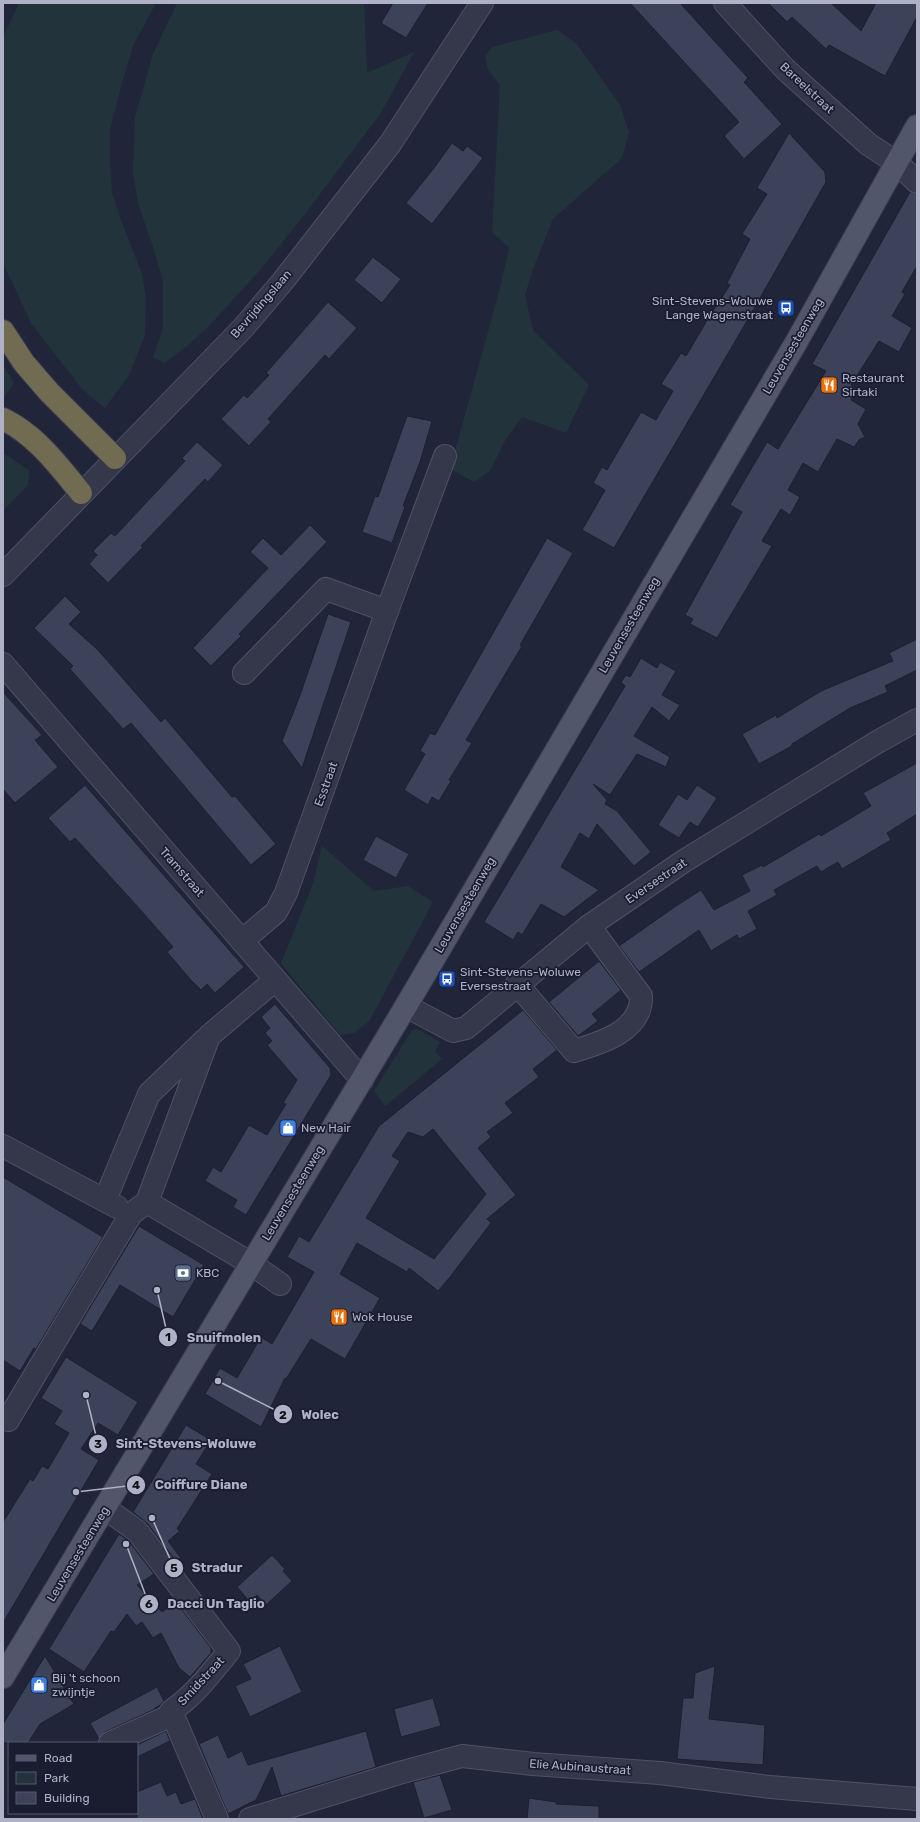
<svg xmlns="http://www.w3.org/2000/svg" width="920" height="1822" viewBox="0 0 920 1822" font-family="Rubik,sans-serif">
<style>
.green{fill:#22333b}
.building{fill:#3c425a;stroke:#1b1f31;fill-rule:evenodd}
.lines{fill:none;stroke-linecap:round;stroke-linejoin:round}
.minor-casing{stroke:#4f5265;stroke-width:24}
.major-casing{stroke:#3d4154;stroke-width:24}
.highway-casing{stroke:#3c3f52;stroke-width:24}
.minor{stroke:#34384a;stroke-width:22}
.major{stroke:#52566b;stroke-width:22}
.highway{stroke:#716c51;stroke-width:22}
.labels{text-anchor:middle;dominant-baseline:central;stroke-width:3.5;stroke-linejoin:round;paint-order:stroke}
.street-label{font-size:12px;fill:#afb2c7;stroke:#191d2f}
.poi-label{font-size:12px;fill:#afb2c7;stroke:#191d2f;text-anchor:start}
.leader{fill:none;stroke:#afb2c7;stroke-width:1.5}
.callout-dot{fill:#afb2c7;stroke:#191d2f;stroke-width:1.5}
.mark-label{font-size:12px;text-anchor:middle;font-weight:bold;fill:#111}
.callout-label{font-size:13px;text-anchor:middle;font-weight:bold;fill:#afb2c7;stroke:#191d2f;stroke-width:3.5;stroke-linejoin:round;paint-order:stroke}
</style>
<rect width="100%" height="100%" fill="#20253a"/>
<g class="green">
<polygon points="19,3 156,3 134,44 122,83 110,130 110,163 112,192 121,220 142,274 146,298 145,335 129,375 105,408 82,389 31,323 3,263 3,37"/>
<polygon points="177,3 364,3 367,73 414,52 381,113 305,214 261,269 209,326 187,346 164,363 153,357 163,328 163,281 152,244 138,204 133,171 135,117 153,54"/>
<polygon points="557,30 577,44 620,105 629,132 622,158 553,219 533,269 525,295 533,330 589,385 566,433 522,417 506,439 490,471 474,482 450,469 500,288 509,248 492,232 500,85 488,70 485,56 492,47"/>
<polygon points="3,364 14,383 3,399"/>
<polygon points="3,453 29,470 28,485 3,511"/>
<polygon points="322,846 374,891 408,886 433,902 370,1020 354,1033 340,1035 281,963 313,884"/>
<polygon points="417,1029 440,1042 435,1051 442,1059 385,1106 374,1091 412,1030"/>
</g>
<g class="building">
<polygon points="393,3 428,3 406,38 381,23"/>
<polygon points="630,3 680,3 748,78 744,82 782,124 744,159 724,136 739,122"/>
<polygon points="768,3 831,3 861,31 876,3 917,3 917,17 885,76 829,45 826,49 792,17 787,22"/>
<polygon points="789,133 825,172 826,182 747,321 614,548 582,530 605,490 593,483 602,467 607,470 641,412 656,420 673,391 661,384 681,353 686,356 709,317 730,285 727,283 750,239 742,234 767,194 757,188"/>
<polygon points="452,143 463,151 467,146 483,158 432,224 406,203 434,168"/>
<polygon points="910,192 917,194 917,266 902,292 905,294 892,316 912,328 899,352 879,341 851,385 857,389 851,400 866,409 858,424 865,437 859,440 854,447 837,439 818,472 803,463 788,490 800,497 790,515 781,509 762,541 772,546 717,638 690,624 693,619 685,615 742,512 730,505 767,442 778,449 826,371 812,364"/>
<polygon points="373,257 401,279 382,303 354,280"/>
<polygon points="328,302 357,328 329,359 325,355 268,419 271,422 249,446 221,419 244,395 247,398 269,375 266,373"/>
<polygon points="407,416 432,421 420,462 403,506 405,507 392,543 362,532 375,496 378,497"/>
<polygon points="197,442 223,465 208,482 205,479 141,546 143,547 108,583 89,564 97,555 93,551 111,533 115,536 185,461 182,458"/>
<polygon points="310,525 327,542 239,634 241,636 211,666 193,648 268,568 250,552 263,538 281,555"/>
<polygon points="547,538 573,553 520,645 522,646 466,740 472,743 449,780 451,781 439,801 432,797 428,805 404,790 425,754 420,751 430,733 435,735"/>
<polygon points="65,596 81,612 69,624 98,650 161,722 165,718 232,797 235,796 276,844 251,865 131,723 123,729 70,669 73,666 34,628"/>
<polygon points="328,614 351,622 302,768 282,741 300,695"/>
<polygon points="917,639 917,670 885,686 888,692 850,708 792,744 792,746 759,764 742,734 776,715 777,718 821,691 893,661 889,653"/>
<polygon points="641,658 657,668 660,662 676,671 662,695 680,705 669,721 652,707 634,736 670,757 666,767 637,754 610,795 593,784 607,800 605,804 617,811 651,852 634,866 597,824 589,839 580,833 561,867 599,890 564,917 541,904 522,935 518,932 513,940 484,922 625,686 621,682 626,675 630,677"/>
<polygon points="3,692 42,735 35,740 58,767 15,803 3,789"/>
<polygon points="917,763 917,814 887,833 891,840 842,869 838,862 821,872 817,866 774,890 777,895 748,911 757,929 739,939 737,935 711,951 699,930 639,972 619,946 676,906 701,890 714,910 750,891 742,875 762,865 763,867 819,834 821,836 871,806 863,793"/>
<polygon points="85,785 244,967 215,993 207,984 201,990 190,979 167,952 173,947 137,906 75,838 70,842 48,818"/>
<polygon points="697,785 717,798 698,827 690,822 679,838 658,825 678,794 687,800"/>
<polygon points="376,836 409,854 396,878 363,860"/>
<polygon points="599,961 621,990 592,1014 598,1021 578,1036 549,1002"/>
<polygon points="275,1004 330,1068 331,1075 246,1215 233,1207 237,1200 205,1181 213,1167 221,1172 249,1125 267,1135 286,1104 283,1103 297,1080 267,1045 272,1041 265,1033 270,1028 261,1017"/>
<path d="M523 1010 557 1050 533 1069 539 1077 505 1103 513 1113 487 1132 491 1137 478 1148 516 1195 487 1219 491 1223 450 1277 438 1291 409 1268 407 1272 357 1243 340 1274 380 1298 345 1359 311 1339 286 1379 285 1378 261 1427 205 1394 220 1368 237 1378 261 1337 272 1344 314 1272 287 1257 299 1236 309 1242 379 1126ZM433 1129 486 1194 434 1259 366 1218 400 1161 392 1156 408 1132 423 1137Z"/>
<polygon points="3,1177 103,1237 36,1349 34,1348 20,1371 3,1360"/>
<polygon points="139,1226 204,1265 173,1317 120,1285 92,1331 80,1324"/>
<polygon points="66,1357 138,1402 118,1435 98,1423 81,1449 99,1460 3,1623 3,1522 30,1479 33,1481 42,1466 48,1469 69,1433 54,1424 62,1411 41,1398"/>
<polygon points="186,1425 211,1440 196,1464 212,1474 177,1529 180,1531 168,1541 181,1558 176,1561 147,1523 133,1512"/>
<polygon points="119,1534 128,1540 154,1574 137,1585 162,1612 176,1602 211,1648 211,1653 190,1677 179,1668 161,1633 153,1638 142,1622 136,1626 127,1614 114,1632 111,1631 84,1672 49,1649"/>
<polygon points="272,1555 285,1569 283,1571 292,1581 266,1605 257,1595 250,1602 237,1587"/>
<polygon points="280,1646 302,1692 250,1717 235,1686 251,1679 243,1664"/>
<polygon points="45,1656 74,1704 40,1724 28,1743 3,1743 3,1724"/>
<polygon points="715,1666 709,1719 765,1725 763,1765 677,1759 683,1698 693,1698 695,1673"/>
<polygon points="157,1687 164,1701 160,1705 155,1708 155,1709 105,1732 99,1739 90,1723"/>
<polygon points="433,1698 441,1726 401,1737 394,1709"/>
<polygon points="166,1731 170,1741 137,1757 137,1745"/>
<polygon points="366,1731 376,1767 281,1796 272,1767 256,1800 228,1814 199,1744 218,1735 228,1758 242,1751 248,1765"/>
<polygon points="440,1775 452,1810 424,1818 413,1782"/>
<polygon points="161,1782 167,1796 176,1792 181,1804 195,1799 203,1819 137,1819 137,1792"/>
<polygon points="529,1798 556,1802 556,1804 599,1806 599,1819 527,1819"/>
</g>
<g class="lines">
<defs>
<g id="minor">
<polyline points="725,3 785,69 868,144 897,163 917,182"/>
<polyline points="3,575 243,328 283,281 390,144 482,3"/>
<polyline points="3,664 362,1080"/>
<polyline points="244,673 326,589 387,611"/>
<polyline points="242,941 276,912 286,893 387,611 445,456"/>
<path d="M517 984 574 1051C601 1043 642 1031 641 996L589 926"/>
<polyline points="406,1006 453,1031 466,1028 589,926 684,861 879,741 917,720"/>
<polyline points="3,1146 117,1207"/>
<polyline points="105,1200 149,1094 205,1040"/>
<polyline points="147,1202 250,1263 280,1284"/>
<polyline points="8,1420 131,1214 147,1202 209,1036 275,980"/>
<path d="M105 1508 137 1531 229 1651C212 1672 194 1696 171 1711L217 1819"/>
<polyline points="110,1743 172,1715"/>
<polyline points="250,1819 399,1773 462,1756 533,1764 660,1773 770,1787 917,1799"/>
</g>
<polyline id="major" points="3,1677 406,1006 797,341 917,126"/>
<g id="highway">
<polyline points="3,331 24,363 49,392 115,458"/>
<path d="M3 419C36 435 58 465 81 493"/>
</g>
</defs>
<use href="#minor" class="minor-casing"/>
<use href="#major" class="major-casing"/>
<use href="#highway" class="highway-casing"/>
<use href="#minor" class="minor"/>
<use href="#major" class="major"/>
<use href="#highway" class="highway"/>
</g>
<defs>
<symbol id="bus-square" viewBox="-11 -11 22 22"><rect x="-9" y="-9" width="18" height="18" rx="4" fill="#1a4fb4" stroke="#191d2f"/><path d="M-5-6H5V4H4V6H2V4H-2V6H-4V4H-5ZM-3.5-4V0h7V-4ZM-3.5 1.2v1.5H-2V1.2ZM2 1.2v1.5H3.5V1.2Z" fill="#fff"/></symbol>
<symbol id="restaurant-square" viewBox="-11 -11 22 22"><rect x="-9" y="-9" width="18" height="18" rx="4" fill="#e8710a" stroke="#191d2f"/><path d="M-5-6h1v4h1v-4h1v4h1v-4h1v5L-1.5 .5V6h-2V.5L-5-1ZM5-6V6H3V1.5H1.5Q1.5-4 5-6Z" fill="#fff"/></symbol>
<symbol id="shop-square" viewBox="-11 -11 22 22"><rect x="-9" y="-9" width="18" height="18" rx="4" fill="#3f7fe0" stroke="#191d2f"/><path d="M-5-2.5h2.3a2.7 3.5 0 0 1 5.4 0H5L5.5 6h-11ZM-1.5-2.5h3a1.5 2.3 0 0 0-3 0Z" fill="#fff"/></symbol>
<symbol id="bank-square" viewBox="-11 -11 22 22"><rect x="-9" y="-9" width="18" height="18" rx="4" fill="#5c6f8a" stroke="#191d2f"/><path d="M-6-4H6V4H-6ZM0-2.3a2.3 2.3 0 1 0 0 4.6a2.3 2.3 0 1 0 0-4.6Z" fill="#fff"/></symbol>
</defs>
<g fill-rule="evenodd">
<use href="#bus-square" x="776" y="298" width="20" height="20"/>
<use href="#restaurant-square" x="819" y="375" width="20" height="20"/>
<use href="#bus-square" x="437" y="969" width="20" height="20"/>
<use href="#shop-square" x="278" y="1118" width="20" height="20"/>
<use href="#bank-square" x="173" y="1263" width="20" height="20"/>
<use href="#restaurant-square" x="329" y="1307" width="20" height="20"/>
<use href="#shop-square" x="29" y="1675" width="20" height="20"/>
</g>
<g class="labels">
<g class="street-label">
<text transform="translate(807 88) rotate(43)">Bareelstraat</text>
<text transform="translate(261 304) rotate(-49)">Bevrijdingslaan</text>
<text transform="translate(793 346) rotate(-60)">Leuvensesteenweg</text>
<text transform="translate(629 625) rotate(-60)">Leuvensesteenweg</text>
<text transform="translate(326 784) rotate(-70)">Esstraat</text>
<text transform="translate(182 872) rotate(49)">Tramstraat</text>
<text transform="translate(656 881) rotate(-34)">Eversestraat</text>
<text transform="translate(465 905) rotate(-60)">Leuvensesteenweg</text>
<text transform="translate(293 1193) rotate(-59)">Leuvensesteenweg</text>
<text transform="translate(78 1554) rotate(-59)">Leuvensesteenweg</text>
<text transform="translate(201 1681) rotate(-47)">Smidstraat</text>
<text transform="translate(580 1767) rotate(4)">Elie Aubinaustraat</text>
</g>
<g class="poi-label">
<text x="773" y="301" text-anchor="end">Sint-Stevens-Woluwe<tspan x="773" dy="14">Lange Wagenstraat</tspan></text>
<text x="842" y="378">Restaurant<tspan x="842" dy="14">Sirtaki</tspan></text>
<text x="460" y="972">Sint-Stevens-Woluwe<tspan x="460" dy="14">Eversestraat</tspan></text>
<text x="301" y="1128">New Hair</text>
<text x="196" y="1273">KBC</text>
<text x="352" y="1317">Wok House</text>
<text x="52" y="1678">Bij 't schoon<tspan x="52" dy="14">zwijntje</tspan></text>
</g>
</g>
<path class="leader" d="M157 1290L168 1337M218 1381L283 1414M86 1395L98 1444M76 1492L136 1485M152 1518L174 1568M126 1544L149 1604"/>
<g class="callout-dot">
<circle cx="157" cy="1290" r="4"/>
<circle cx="218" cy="1381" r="4"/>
<circle cx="86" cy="1395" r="4"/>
<circle cx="76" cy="1492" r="4"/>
<circle cx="152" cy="1518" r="4"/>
<circle cx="126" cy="1544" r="4"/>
<circle cx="168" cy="1337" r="10"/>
<circle cx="283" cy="1414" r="10"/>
<circle cx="98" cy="1444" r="10"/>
<circle cx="136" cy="1485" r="10"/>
<circle cx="174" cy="1568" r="10"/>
<circle cx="149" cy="1604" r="10"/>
</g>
<g class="mark-label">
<text x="168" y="1341">1</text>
<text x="283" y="1419">2</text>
<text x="98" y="1448">3</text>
<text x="136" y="1489">4</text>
<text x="174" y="1572">5</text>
<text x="149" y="1608">6</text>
</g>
<g class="callout-label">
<text x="224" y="1342">Snuifmolen</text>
<text x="320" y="1419">Wolec</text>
<text x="186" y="1448">Sint-Stevens-Woluwe</text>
<text x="201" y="1489">Coiffure Diane</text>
<text x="217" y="1572">Stradur</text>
<text x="216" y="1608">Dacci Un Taglio</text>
</g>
<rect width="920" height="1822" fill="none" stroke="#afb2c7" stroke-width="8"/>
<rect x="8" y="1742" width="130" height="72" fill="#191d2f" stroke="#55596c"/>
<rect x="16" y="1755" width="20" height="6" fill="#52566b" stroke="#55596c"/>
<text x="44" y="1762" font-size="12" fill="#afb2c7">Road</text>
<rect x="16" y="1772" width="20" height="12" fill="#22333b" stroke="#55596c"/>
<text x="44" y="1782" font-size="12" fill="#afb2c7">Park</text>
<rect x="16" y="1792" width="20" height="12" fill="#3c425a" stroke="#55596c"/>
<text x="44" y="1802" font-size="12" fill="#afb2c7">Building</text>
</svg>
